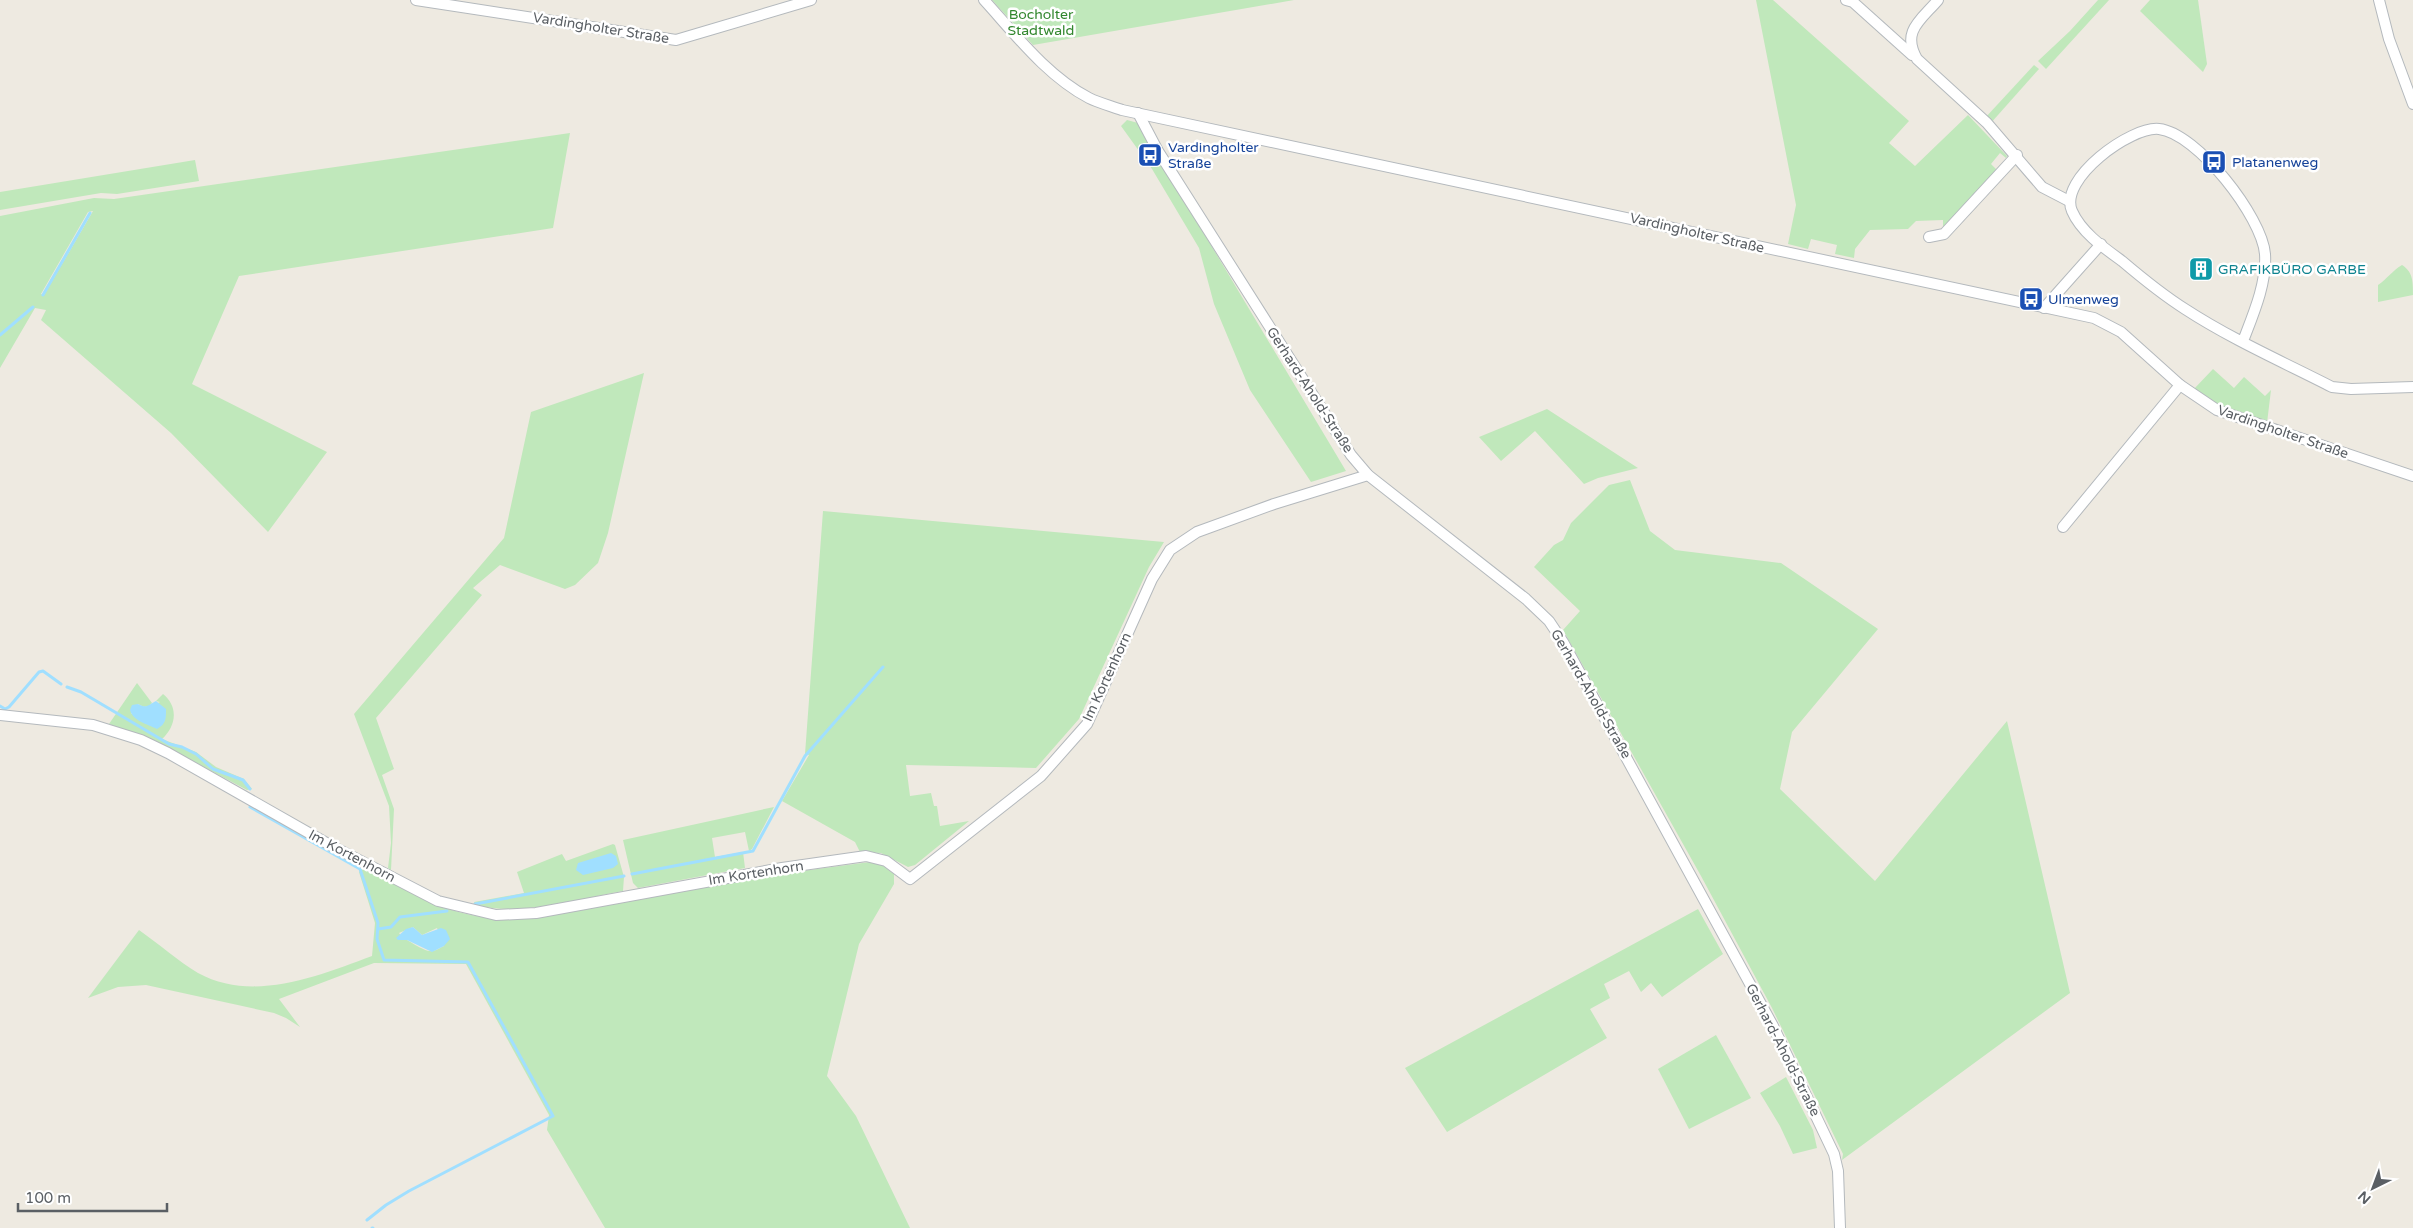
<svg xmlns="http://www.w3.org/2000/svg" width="2413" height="1228" viewBox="0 0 2413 1228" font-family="'Varela Round',sans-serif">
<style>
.green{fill:#c0e8bb;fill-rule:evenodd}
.water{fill:#a0dfff}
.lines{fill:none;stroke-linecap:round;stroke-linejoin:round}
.stream{stroke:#a0dfff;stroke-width:3}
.street-casing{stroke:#b4b9bd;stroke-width:12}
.street{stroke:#fff;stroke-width:10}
.labels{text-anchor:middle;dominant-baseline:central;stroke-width:5;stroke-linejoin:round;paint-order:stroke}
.park-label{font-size:14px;fill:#32872e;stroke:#fff}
.street-label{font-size:14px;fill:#5a5f64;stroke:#fff}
.transit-label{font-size:14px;fill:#164399;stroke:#fff;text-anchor:start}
.culture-label{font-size:14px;fill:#0d838f;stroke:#fff;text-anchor:start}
</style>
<rect width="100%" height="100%" fill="#eeeae1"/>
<g class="green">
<polygon points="992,0 1294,0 1033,45"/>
<polygon points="1756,0 1773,0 1909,121 1889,143 1915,166 1968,115 2007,156 2006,158 2000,153 1991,164 1998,171 1947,227 1943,227 1943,220 1916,221 1908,229 1870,230 1855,249 1854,258 1835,254 1837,245 1811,239 1808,249 1788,244 1796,205"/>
<polygon points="2098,0 2109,0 2046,69 2038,61 2070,31"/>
<polygon points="2150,0 2198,0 2207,64 2203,72 2140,11"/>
<polygon points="2034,65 2039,69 1990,124 1985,118"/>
<polygon points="1127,120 1138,123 1346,471 1311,482 1250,390 1214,304 1199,248 1152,169 1121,126"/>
<path d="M570 133 553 228 239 276 192 384 327 452 268 532 171 433 41 320 46 310 35 308 0 368V216L94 198 114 199ZM93 211 44 295 41 294 88 212Z"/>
<polygon points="195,160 199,181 117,194 101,193 0,210 0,192"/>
<path d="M2402 265C2413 272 2413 281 2413 295L2378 302V285C2387 279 2392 271 2402 265Z"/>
<polygon points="2213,369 2234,388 2244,377 2265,396 2271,390 2267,423 2218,406 2194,389"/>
<polygon points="644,373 608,533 598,563 575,585 565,589 500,565 473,588 482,595 376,718 394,769 382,775 394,809 391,870 388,868 391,843 389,806 354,714 504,538 531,412"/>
<polygon points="1547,409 1638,468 1598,478 1584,484 1535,431 1501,461 1479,437"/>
<polygon points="1630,480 1650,531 1675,550 1781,563 1878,629 1792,732 1780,789 1875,881 2007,721 2070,993 1842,1160 1843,1154 1772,1008 1701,876 1563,630 1580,611 1534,567 1554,545 1563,540 1571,523 1609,485"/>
<polygon points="823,511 1164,542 1149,567 1079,719 1036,768 906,765 910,796 931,793 934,806 937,806 940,826 969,821 915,865 908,867 881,853 860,852 855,842 782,801 809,755 805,754"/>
<path d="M137 683 152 703 149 706 144 707 138 704 131 714 160 702 156 701 163 694C179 707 176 726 162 739L196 752 216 767 244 779 252 789 247 790 153 740 109 724Z"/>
<polygon points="774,807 752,849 749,851 745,832 712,838 715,857 743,852 745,868 638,888 633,883 623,840"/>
<path d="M613 844 615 845 624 877 623 891C576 899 523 917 475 905L474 902 524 893 517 872 562 854 566 861Z"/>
<path d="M870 862 882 865 894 874V884L859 944 827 1076 856 1116 910 1228H605L547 1130 549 1115 466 964 374 963 279 999 300 1027 286 1018 274 1013 146 985 118 987 88 998 139 930C159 944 178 961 198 973 253 1003 318 976 372 956L375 923 359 872 363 867C427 902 461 924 537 918L764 876ZM413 927 422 935 437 928 444 946C439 948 435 952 429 951 423 950 402 938 399 933Z"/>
<polygon points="1698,909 1723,954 1662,997 1651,983 1641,992 1629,971 1604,984 1610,998 1590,1009 1607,1038 1447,1132 1405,1068"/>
<polygon points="1716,1035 1751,1098 1689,1129 1658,1069"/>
<polygon points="1786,1077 1813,1130 1817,1148 1793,1154 1780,1126 1760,1093"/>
</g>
<g class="water">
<path d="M156 701 166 709C166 719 166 724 157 729 147 724 133 721 130 710L132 705 138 704C147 709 148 705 156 701Z"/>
<polygon points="611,853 616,856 618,864 613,868 583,875 576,870 578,863"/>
<polygon points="413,927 422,935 441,928 446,930 450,939 444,946 432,952 407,940 398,940 396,938 406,929"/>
</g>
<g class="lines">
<g class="stream">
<polyline points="43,295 90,213"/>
<polyline points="0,335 33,307"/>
<polyline points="67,687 81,692 169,744 182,747 196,754 213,769 243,780 250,789"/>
<polyline points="0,706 5,709 9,707 39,672 43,671 61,684"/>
<polyline points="250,807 360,869 378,923 377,939 384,960 468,962 553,1116 409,1191 386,1205 367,1220"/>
<polyline points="632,874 753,851 805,756 883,667"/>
<polyline points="475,904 624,876"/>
<polyline points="378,929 391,927 400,917 447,911"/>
<polyline points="372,1228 373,1228"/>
</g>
<defs>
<g id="street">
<polyline points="416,0 676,40 811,0"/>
<path d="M984 0C1015 34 1047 76 1089 98 1099 103 1111 106 1122 110L2094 318 2121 332 2180 385 2217 410 2413 476"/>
<polyline points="1846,0 1853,2 1912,55"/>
<path d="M1938 0C1921 20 1901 31 1917 59L1987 123 2042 187 2069 201"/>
<polyline points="2379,0 2389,39 2413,104"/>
<polyline points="1138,113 1158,151 1351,455 1368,475 1526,599 1549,621 1563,642 1773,1026 1834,1154 1838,1171 1840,1228"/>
<polyline points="1929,237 1944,234 2017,155"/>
<polyline points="2044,308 2101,244"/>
<path d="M2243 341C2253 315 2267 283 2265 254 2262 217 2197 133 2159 129 2131 126 2058 179 2072 211 2081 232 2104 248 2122 261 2142 278 2163 295 2185 309 2231 339 2283 362 2332 387L2351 389 2413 387"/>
<polyline points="2063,527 2180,385"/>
<polyline points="0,715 93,725 141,740 168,753 330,845 438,901 496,915 536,913 782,868 866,856 886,861 910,879 1041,776 1087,724 1152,579 1170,550 1197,532 1274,504 1368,475"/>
</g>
</defs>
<use href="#street" class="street-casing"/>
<use href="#street" class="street"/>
</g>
<defs>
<symbol id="bus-square" viewBox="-11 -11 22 22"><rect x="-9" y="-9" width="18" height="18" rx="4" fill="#1a4fb4" stroke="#fff"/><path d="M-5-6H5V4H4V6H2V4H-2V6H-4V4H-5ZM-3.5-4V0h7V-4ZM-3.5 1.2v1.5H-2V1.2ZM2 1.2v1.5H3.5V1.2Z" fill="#fff"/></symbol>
<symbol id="building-square" viewBox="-11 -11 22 22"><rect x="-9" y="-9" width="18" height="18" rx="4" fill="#0f9aa8" stroke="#fff"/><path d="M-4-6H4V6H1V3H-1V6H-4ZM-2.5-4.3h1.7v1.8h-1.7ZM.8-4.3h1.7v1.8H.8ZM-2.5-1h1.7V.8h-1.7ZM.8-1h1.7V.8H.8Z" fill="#fff"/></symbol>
</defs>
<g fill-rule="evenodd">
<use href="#bus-square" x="1136" y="141" width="28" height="28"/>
<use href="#bus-square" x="2200" y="148" width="28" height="28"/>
<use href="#building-square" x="2187" y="255" width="28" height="28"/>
<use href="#bus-square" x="2017" y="285" width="28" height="28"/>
</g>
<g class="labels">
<g class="park-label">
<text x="1041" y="14">Bocholter<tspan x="1041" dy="16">Stadtwald</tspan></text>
</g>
<g class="street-label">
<text transform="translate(601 28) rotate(9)">Vardingholter Straße</text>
<text transform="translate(1697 233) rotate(13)">Vardingholter Straße</text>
<text transform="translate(1310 390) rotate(57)">Gerhard-Ahold-Straße</text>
<text transform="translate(2283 432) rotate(19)">Vardingholter Straße</text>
<text transform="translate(1107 677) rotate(-65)">Im Kortenhorn</text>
<text transform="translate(1591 694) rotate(60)">Gerhard-Ahold-Straße</text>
<text transform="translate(352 856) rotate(28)">Im Kortenhorn</text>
<text transform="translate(756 873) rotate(-9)">Im Kortenhorn</text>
<text transform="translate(1783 1050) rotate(63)">Gerhard-Ahold-Straße</text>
</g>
<g class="transit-label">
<text x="1168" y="147">Vardingholter<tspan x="1168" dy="16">Straße</tspan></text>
<text x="2232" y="162">Platanenweg</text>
<text x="2048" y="299">Ulmenweg</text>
</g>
<g class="culture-label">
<text x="2218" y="269">GRAFIKBÜRO GARBE</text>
</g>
</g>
<g transform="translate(2373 1188) rotate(222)" stroke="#ffffff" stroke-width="4" paint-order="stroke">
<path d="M0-4L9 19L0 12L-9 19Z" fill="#5a5f64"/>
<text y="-8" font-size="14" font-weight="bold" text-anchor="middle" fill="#5a5f64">N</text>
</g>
<path d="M18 1203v8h149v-8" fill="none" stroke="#5a5f64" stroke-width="2.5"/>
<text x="25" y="1203" font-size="15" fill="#5a5f64" stroke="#ffffff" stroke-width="4" paint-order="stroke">100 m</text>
</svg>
